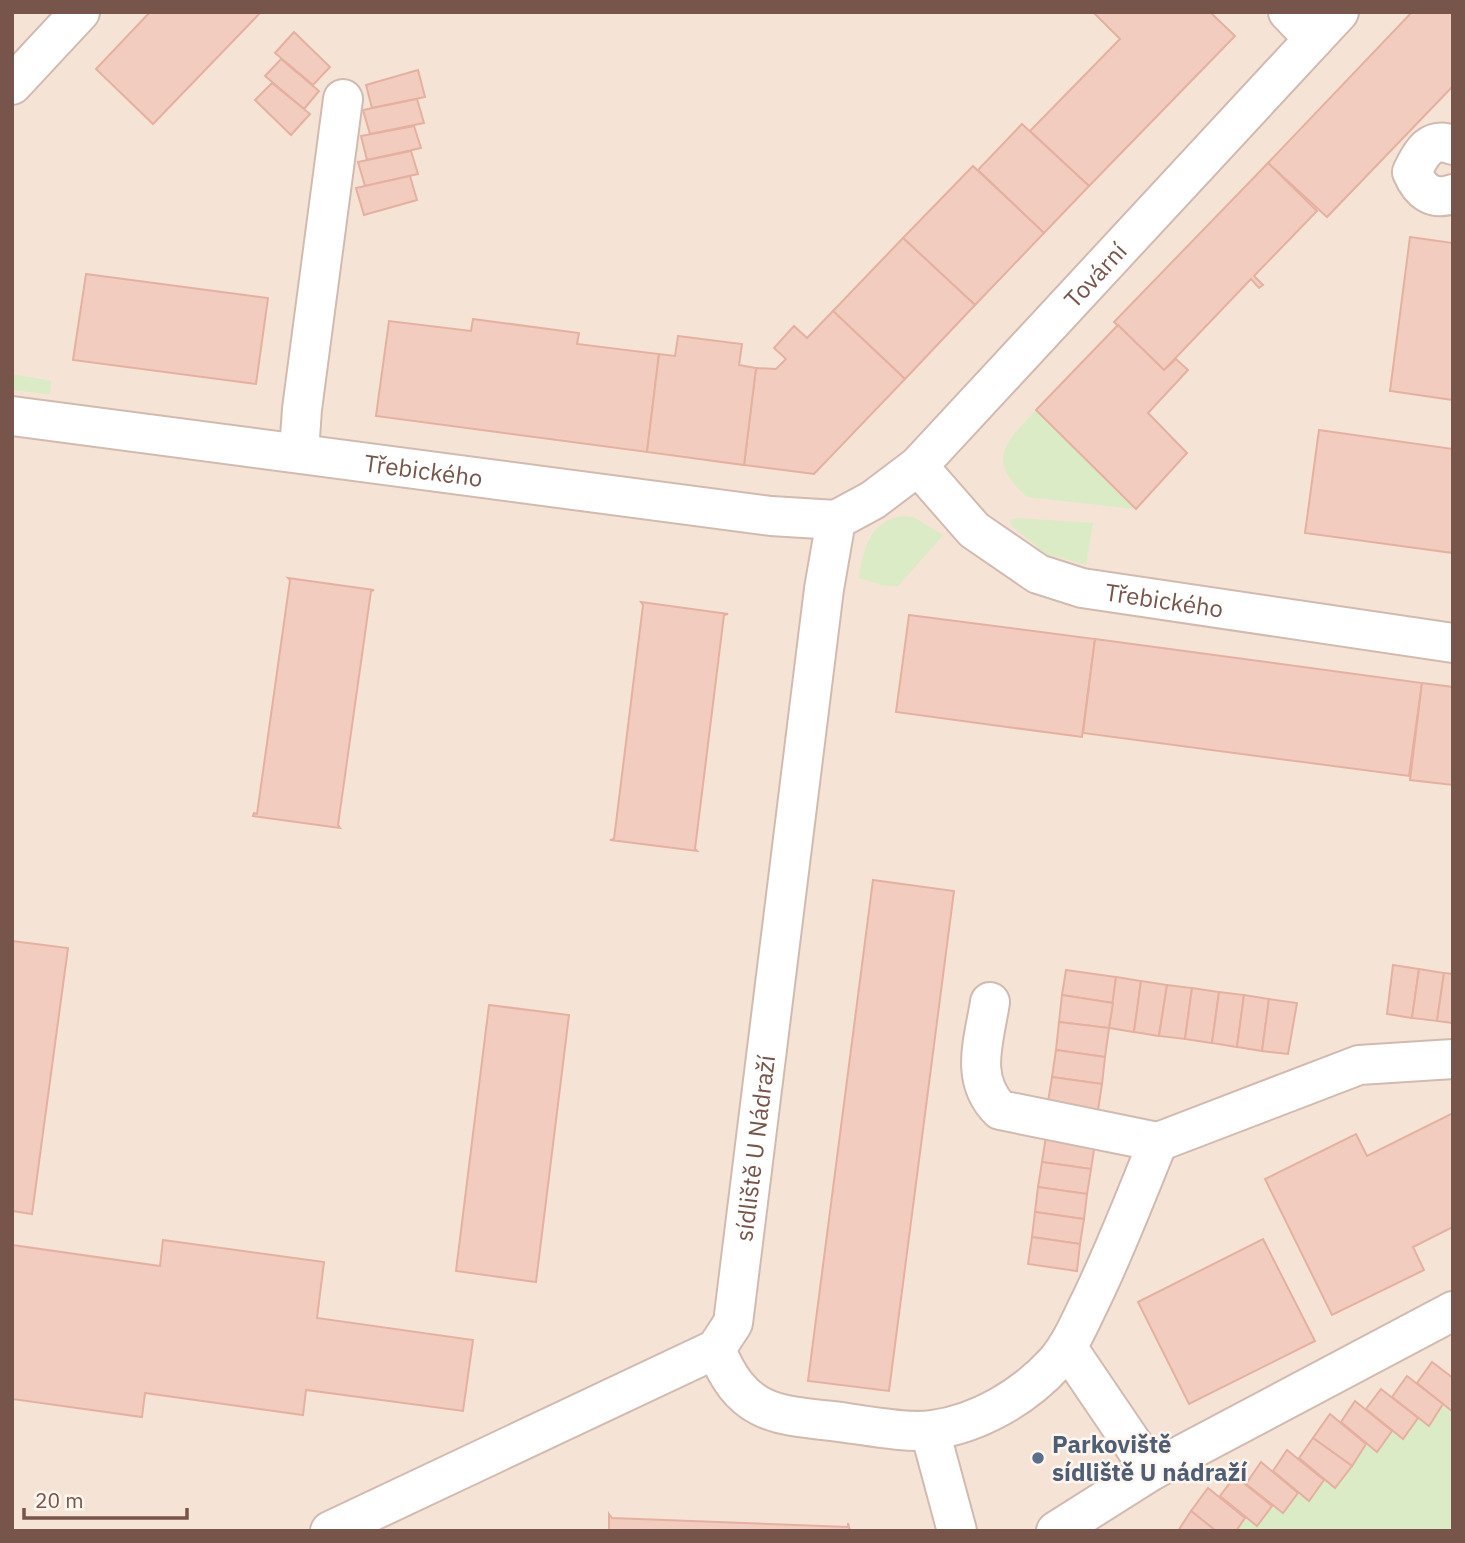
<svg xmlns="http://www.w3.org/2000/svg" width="1465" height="1543" viewBox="0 0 1465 1543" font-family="'IBM Plex Sans',sans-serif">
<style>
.residential{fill:#f5e3d6}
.green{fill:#daebc6}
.building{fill:#f2cdbf;stroke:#e5b0a0;stroke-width:2}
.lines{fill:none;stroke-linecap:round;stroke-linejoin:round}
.minor-casing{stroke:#d2bab0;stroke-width:42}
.minor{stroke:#fff;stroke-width:38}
.service-dot{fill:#5c6f8a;stroke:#fff6ef;stroke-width:2.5}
.labels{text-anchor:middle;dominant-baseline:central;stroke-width:5;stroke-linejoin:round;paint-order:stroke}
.street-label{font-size:24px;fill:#78554b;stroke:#fff6ef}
.service-label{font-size:24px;font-weight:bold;fill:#4e5e75;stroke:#fff6ef;text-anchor:start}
</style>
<rect width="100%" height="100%" fill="#fdf2e8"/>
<polygon class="residential" points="12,12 1453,12 1453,1476 1363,1531 12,1531"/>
<g class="green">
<polygon points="12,374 51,381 50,394 12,390"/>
<path d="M1036 410 1136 509 1027 497C986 460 1004 444 1036 410Z"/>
<path d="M902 516 913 517 943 535 898 586H885L859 578C863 549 870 521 902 516Z"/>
<polygon points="1018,518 1093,523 1086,565 1046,554 1011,525 1010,520"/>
<polygon points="1443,1404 1453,1412 1451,1531 1236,1531 1245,1518 1257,1526 1272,1506 1283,1513 1298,1493 1310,1500 1324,1480 1335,1488 1366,1444 1377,1452 1392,1431 1403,1438 1418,1418 1429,1425"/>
</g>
<g class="building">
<polygon points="150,12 261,12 153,124 96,69"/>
<polygon points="1093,12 1210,12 1235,36 1089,186 1030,131 1120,39"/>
<polygon points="1412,12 1453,12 1453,86 1327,217 1268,163"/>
<polygon points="294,32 330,67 313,85 275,53"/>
<polygon points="281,59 319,91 304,109 265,76"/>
<polygon points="418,70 425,97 372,108 366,85"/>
<polygon points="272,83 310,114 291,135 255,100"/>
<polygon points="417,99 424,123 370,134 363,110"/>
<polygon points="1022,124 1089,186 1044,233 978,170"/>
<polygon points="414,126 421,148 367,160 361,136"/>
<polygon points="411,151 418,174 365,186 358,162"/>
<polygon points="1268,163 1317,211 1254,276 1263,285 1259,288 1251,279 1164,370 1114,322"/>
<polygon points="973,166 1044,233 975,305 903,238"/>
<polygon points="410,176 417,200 364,215 356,188"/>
<polygon points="1410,237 1453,243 1453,400 1390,391"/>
<polygon points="903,238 975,305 905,379 833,311"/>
<polygon points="86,274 268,298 256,384 73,360"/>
<polygon points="833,311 905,379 814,474 744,465 756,368 776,369 786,359 774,348 794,326 807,338"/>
<polygon points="473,319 579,333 577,344 659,354 647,452 376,416 389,321 471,331"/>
<polygon points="1118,325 1164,370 1176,359 1188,370 1148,413 1187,453 1136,509 1036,410"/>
<polygon points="678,336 742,344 739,365 756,368 744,465 647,452 659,354 675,356"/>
<polygon points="1319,430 1453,449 1453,553 1305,533"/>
<polygon points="288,578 374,590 371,591 338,825 340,828 253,816 254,813 257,814 290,580"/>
<polygon points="641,602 728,614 724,615 695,849 697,851 610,840 614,839 643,605"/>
<polygon points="909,615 1095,639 1082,737 896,712"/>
<polygon points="1095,639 1422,683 1409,776 1083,733"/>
<polygon points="1422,683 1453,687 1453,785 1410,780"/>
<polygon points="873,880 954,891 889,1391 808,1381"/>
<polygon points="12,941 68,948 32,1214 12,1211"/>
<polygon points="1393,965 1419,969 1412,1018 1387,1014"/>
<polygon points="1419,969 1444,973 1437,1021 1412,1018"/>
<polygon points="1066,970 1116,977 1113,1003 1062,995"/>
<polygon points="1444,973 1453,974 1453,1023 1437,1021"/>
<polygon points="1116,977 1141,981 1134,1032 1109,1028"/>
<polygon points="1141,981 1167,985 1159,1036 1134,1032"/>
<polygon points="1167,985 1192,988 1185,1039 1159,1036"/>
<polygon points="1192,988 1219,992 1212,1043 1185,1039"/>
<polygon points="1219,992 1244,995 1237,1047 1212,1043"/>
<polygon points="1062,995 1113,1003 1109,1028 1059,1022"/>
<polygon points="1244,995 1269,999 1262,1051 1237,1047"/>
<polygon points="1269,999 1297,1003 1288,1054 1262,1051"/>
<polygon points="489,1005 569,1015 536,1282 456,1271"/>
<polygon points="1059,1022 1109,1028 1105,1057 1056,1050"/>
<polygon points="1056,1050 1105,1057 1102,1084 1052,1077"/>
<polygon points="1052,1077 1102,1084 1098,1110 1048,1102"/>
<polygon points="1453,1113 1453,1227 1413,1247 1424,1270 1332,1315 1265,1179 1356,1134 1367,1156"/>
<polygon points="1046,1136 1095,1143 1091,1169 1042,1162"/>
<polygon points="1042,1162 1091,1169 1087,1194 1038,1187"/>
<polygon points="1038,1187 1087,1194 1084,1219 1035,1212"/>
<polygon points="1035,1212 1084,1219 1080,1244 1032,1237"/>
<polygon points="1032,1237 1080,1244 1077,1271 1028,1264"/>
<polygon points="1263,1239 1315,1341 1189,1404 1138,1302"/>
<polygon points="163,1240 324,1262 317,1318 473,1340 463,1411 306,1390 303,1415 145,1393 142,1417 12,1399 12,1245 160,1266"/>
<polygon points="1432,1362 1453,1378 1453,1412 1417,1383"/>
<polygon points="1407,1376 1443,1404 1429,1426 1392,1397"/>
<polygon points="1381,1389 1418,1418 1403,1439 1366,1409"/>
<polygon points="1355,1401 1392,1431 1377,1452 1341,1422"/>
<polygon points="1330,1414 1366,1444 1352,1466 1313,1438"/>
<polygon points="1313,1438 1352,1466 1335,1488 1299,1458"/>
<polygon points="1287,1450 1324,1480 1309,1501 1273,1471"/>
<polygon points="1261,1462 1298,1493 1283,1513 1246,1484"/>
<polygon points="1235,1476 1272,1506 1257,1526 1220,1496"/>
<polygon points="1208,1488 1245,1518 1236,1531 1216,1531 1191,1511"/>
<polygon points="1191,1511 1216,1531 1178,1531"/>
<polygon points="609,1514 612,1518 848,1527 848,1523 850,1531 609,1531"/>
</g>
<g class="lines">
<defs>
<g id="minor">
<polyline points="1288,12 1314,39"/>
<polyline points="12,85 80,12"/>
<path d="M1453 145C1430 136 1421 153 1412 172 1420 191 1432 201 1453 194"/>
<path id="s1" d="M12 416 771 516 836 520"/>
<polyline points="299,452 302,409 343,99"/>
<path id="s2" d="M918 466 974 530 1038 574 1082 588 1453 643"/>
<path id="s3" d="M836 520 873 500 918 466 1339 12"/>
<path d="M990 1002C984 1041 969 1079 1000 1110L1158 1142 1359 1065 1453 1059"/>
<polyline points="1067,1347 1151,1471"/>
<path d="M716 1349C741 1411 770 1415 832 1421 859 1424 906 1434 932 1430 978 1424 1024 1397 1055 1363 1069 1347 1078 1327 1087 1308 1114 1254 1135 1198 1158 1142"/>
<polyline points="930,1431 957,1531"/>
<path id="s4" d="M330 1531 716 1349 733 1323 824 589 836 520"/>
<polyline points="1056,1531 1151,1471 1453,1311"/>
</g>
</defs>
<use href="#minor" class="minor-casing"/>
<use href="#minor" class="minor"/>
</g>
<circle class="service-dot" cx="1038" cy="1458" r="7"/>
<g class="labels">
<g class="street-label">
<text stroke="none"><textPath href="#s3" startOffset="359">Tovární</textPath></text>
<text stroke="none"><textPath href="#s1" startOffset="415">Třebického</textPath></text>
<text stroke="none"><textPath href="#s2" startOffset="292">Třebického</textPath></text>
<text stroke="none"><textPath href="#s4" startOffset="634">sídliště U Nádraží</textPath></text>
</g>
<g class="service-label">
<text x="1052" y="1444">Parkoviště<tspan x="1052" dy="28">sídliště U nádraží</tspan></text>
</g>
</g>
<rect width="1465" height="1543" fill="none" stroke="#78554b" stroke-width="28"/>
<path d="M24 1508v10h163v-10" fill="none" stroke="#78554b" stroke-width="3.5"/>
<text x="35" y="1508" font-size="21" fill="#78554b" stroke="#fff6ef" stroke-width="5" paint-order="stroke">20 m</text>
</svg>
